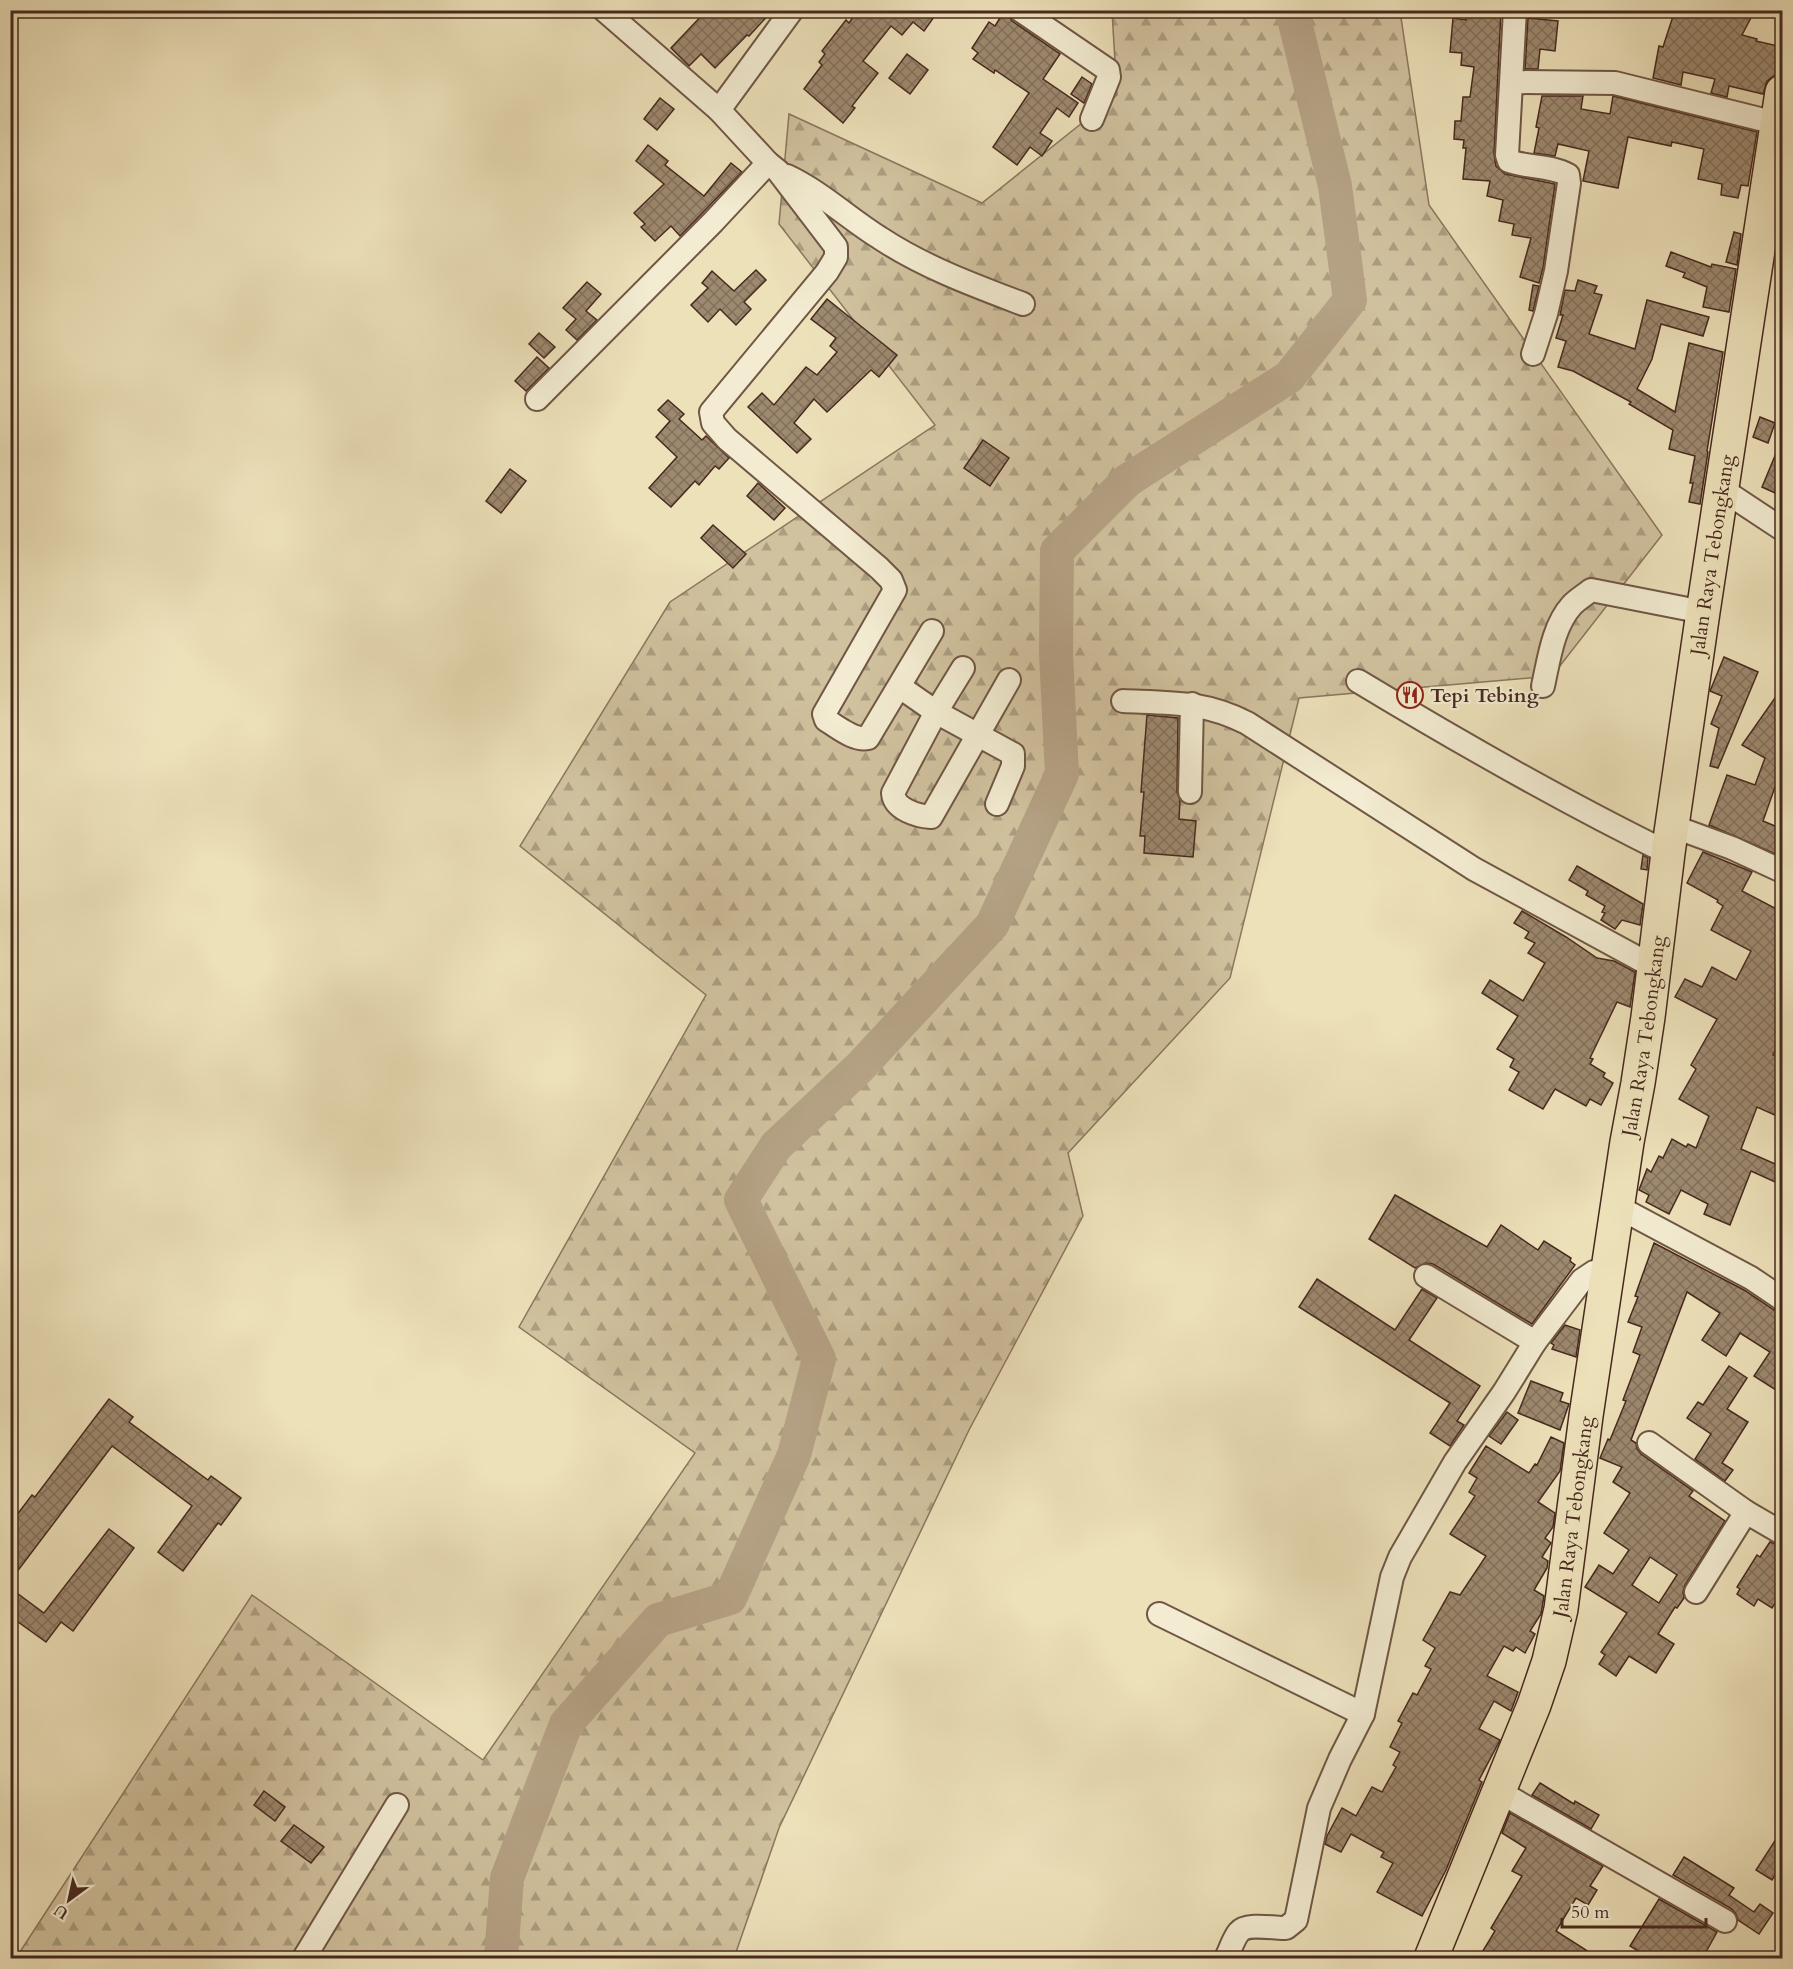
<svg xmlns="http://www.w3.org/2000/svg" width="1793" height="1969" viewBox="0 0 1793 1969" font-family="Cardo,serif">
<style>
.forest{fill:url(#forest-firs);stroke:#8c765e;stroke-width:1.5}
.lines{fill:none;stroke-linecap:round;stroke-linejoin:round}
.river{stroke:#b5a285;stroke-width:34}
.building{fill:url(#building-cross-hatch);stroke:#47291e;stroke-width:1.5;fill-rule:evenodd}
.street-casing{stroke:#705745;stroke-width:26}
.primary-casing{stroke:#47291e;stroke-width:36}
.street{stroke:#f3ecd2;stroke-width:22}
.primary{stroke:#ede1ba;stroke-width:33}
.labels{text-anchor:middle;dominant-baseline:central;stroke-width:4.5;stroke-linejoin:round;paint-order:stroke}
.street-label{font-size:20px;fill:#47291e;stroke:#f3ecd2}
.poi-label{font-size:20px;font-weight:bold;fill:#47291e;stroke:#f3ecd2;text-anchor:start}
</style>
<defs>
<pattern id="forest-firs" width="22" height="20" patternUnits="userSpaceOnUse" patternTransform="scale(1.5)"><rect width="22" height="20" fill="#d1c29f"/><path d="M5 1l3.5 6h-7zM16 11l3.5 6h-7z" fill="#ab9e81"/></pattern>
<pattern id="building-cross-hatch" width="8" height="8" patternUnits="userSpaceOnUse" patternTransform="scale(1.5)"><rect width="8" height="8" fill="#9d896f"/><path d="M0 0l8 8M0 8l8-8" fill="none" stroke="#82705b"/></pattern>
</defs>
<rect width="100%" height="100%" fill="#ede1ba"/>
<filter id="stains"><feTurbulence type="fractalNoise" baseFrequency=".00333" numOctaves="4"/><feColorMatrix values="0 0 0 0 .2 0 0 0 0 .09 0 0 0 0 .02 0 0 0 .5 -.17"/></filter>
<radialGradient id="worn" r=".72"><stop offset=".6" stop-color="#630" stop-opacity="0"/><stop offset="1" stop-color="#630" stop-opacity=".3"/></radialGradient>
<polygon class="forest" points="1112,11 1400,11 1429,205 1662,535 1552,676 1299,698 1230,978 1068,1153 1083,1216 969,1430 779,1828 734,1958 16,1958 252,1595 483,1760 695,1453 519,1327 706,995 520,846 670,602 935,425 779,224 789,114 982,203 1117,95"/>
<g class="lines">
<polyline class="river" points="501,1958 507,1878 566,1724 658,1620 730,1598 794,1455 819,1359 741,1200 776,1146 859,1068 992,925 1062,774 1056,654 1057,551 1128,480 1289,377 1350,300 1335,186 1292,10"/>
</g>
<g class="building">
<polygon points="707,10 773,10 749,36 747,35 715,68 701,54 689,66 671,48"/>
<polygon points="858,10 939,10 924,31 913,22 902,35 891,26 863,61 878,73 852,106 855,108 843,123 804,89 822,65 819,62 825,54 822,51 846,20 849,23"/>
<polygon points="1005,10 1012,21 1060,54 1043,79 1078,103 1069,117 1057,108 1040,133 1052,141 1042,156 1030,147 1017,165 993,147 1029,93 995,70 994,73 973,59 978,53 972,48 989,22 995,26"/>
<polygon points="1467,10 1501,10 1494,154 1496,166 1505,174 1555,184 1543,268 1539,283 1520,277 1531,238 1512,235 1514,224 1499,221 1503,200 1487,196 1490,181 1463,179 1466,148 1463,148 1464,140 1454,139 1455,121 1461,121 1463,97 1470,97 1474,67 1461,65 1462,53 1450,52 1453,18 1466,20"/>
<polygon points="1675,10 1755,10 1742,35 1757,39 1756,41 1782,47 1777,74 1767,81 1763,94 1729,86 1727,97 1711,93 1715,79 1683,72 1681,85 1653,78 1659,46 1663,47"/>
<polygon points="1528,18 1558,21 1555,51 1540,49 1538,69 1525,69"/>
<polygon points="907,54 928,70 910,94 889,78"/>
<polygon points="1082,77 1092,84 1084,103 1071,94"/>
<polygon points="1542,96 1583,96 1581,109 1610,114 1613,96 1757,132 1748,186 1741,185 1738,198 1721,195 1722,184 1698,179 1704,149 1672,142 1671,146 1628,137 1618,188 1583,181 1589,151 1558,144 1555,156 1534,153 1539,128 1536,127"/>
<polygon points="660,98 674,109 657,130 644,119"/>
<polygon points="648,145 668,161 665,165 704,196 731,163 742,172 680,236 671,226 655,241 641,227 645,224 634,213 664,184 636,161"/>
<polygon points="1734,232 1741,234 1737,265 1726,262"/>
<polygon points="1671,252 1711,267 1712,264 1736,269 1729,312 1703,307 1707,287 1683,277 1685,273 1666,266"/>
<polygon points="756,270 766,280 744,302 751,309 736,325 720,309 708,322 691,305 708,288 702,283 712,271 734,291"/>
<polygon points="1578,280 1597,286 1594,293 1602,295 1589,334 1635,349 1647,300 1709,317 1703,336 1661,324 1652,359 1637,389 1675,412 1689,343 1723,352 1707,451 1708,452 1700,504 1689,502 1693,483 1690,483 1695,456 1669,449 1673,430 1629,404 1631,402 1573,371 1558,367 1566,341 1556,338 1563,315 1560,315 1565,290 1575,291"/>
<polygon points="587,282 601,294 586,311 597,320 577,340 566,330 576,319 563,308"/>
<polygon points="1533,285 1539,286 1533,311 1529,310"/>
<polygon points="827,299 897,355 879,377 871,370 827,412 814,399 794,423 811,439 797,453 748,407 762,393 774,405 806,367 817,375 837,352 830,346 836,338 811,319"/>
<polygon points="539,333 555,347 544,358 529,344"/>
<polygon points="537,357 549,368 526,391 515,381"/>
<polygon points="668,400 684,414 679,419 702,440 706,436 729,458 719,469 715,466 699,485 695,481 671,507 649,488 677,457 656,437 670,421 658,410"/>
<polygon points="1760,417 1775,423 1768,443 1753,437"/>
<polygon points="1782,439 1782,496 1762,487"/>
<polygon points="983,440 1009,458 990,486 964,468"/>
<polygon points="510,469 526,481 501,513 486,501"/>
<polygon points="758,483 785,508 774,520 747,496"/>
<polygon points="713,525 746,554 733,568 701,538"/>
<polygon points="1724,657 1758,672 1718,768 1710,766 1719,728 1711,724 1722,696 1710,691"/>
<polygon points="1782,688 1782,767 1763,821 1782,829 1782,844 1778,855 1709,825 1727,775 1755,785 1765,758 1742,745"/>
<polygon points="1147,715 1178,718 1177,792 1180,800 1179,819 1196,821 1193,857 1144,853 1145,836 1140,836 1144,792 1141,792"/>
<polygon points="1703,852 1752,872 1742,891 1782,912 1782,1036 1773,1055 1782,1059 1782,1104 1777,1116 1757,1107 1741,1149 1782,1167 1782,1185 1751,1171 1730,1225 1704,1214 1708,1204 1681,1190 1669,1214 1646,1202 1649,1195 1639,1190 1647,1169 1651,1172 1659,1156 1663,1158 1672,1139 1686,1147 1688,1144 1696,1148 1709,1116 1679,1099 1696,1069 1691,1065 1717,1019 1675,997 1685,979 1702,987 1712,967 1736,980 1751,951 1711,930 1723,906 1717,902 1718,900 1687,883"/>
<polygon points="1643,855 1648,858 1647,870 1641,869"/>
<polygon points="1577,866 1643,904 1640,925 1622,920 1615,929 1601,920 1605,913 1602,912 1605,906 1586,895 1588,891 1569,880"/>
<polygon points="1522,911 1566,937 1597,958 1614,961 1635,972 1630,1007 1617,1002 1590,1058 1593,1059 1590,1064 1605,1073 1603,1077 1613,1083 1601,1105 1590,1099 1586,1106 1555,1089 1543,1109 1509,1090 1519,1072 1510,1067 1514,1059 1497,1049 1518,1016 1482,993 1490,980 1523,1001 1545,963 1528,953 1535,943 1525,938 1529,932 1514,923"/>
<polygon points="1395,1195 1487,1247 1501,1225 1538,1250 1544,1241 1571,1258 1570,1261 1575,1265 1532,1324 1433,1264 1426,1263 1415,1268 1369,1239"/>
<path d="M1654 1243 1744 1290 1774 1310 1782 1312V1394L1754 1376 1770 1352 1740 1333 1726 1356 1702 1340 1720 1313 1687 1292 1631 1440 1636 1443 1637 1449 1641 1454 1693 1491 1689 1496 1725 1521 1685 1585 1683 1592 1684 1598 1677 1608 1675 1607 1658 1634 1674 1644 1656 1673 1629 1656 1616 1676 1599 1664 1605 1655 1601 1652 1627 1613 1585 1587 1599 1565 1613 1574 1629 1550 1604 1533 1630 1493 1613 1482 1622 1467 1600 1458 1608 1439 1610 1440 1626 1401 1623 1400 1640 1355 1633 1352 1642 1327 1628 1322 1638 1297 1635 1296ZM1650 1557 1677 1575 1659 1603 1632 1585Z"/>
<polygon points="1317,1279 1395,1330 1422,1289 1437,1298 1409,1340 1480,1386 1457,1421 1464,1425 1450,1446 1430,1433 1450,1403 1299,1307"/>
<polygon points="1565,1325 1580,1330 1576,1357 1552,1349 1554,1345 1551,1343"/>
<polygon points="1729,1366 1747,1378 1727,1409 1748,1422 1722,1463 1733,1470 1725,1481 1695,1459 1711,1434 1687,1418 1698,1402 1703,1405"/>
<polygon points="1531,1381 1563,1393 1560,1401 1569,1404 1560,1430 1518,1413"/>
<polygon points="109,1399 133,1417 129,1422 208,1480 211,1476 241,1498 221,1525 218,1523 183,1571 158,1552 192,1506 112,1446 10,1581 10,1524 32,1495 35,1497"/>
<polygon points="1507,1412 1518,1420 1501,1444 1489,1436"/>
<polygon points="1551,1437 1564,1443 1560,1471 1538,1502 1555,1513 1553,1527 1545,1538 1551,1543 1542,1557 1548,1561 1547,1568 1534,1590 1544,1596 1541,1614 1530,1631 1535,1634 1525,1653 1516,1647 1513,1651 1504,1646 1487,1676 1518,1692 1511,1711 1494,1701 1479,1729 1500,1740 1479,1780 1482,1782 1446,1870 1422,1916 1377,1892 1393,1863 1381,1857 1384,1852 1351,1834 1341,1852 1325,1844 1327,1836 1342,1808 1356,1816 1372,1787 1382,1792 1396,1767 1393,1765 1400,1752 1390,1747 1402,1723 1398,1721 1413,1693 1417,1695 1431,1669 1425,1666 1435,1648 1423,1640 1450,1592 1460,1595 1486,1556 1450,1534 1475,1496 1469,1492 1477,1478 1469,1473 1486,1446 1529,1473 1535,1464 1537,1465"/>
<polygon points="109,1529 134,1548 73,1631 61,1622 46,1642 10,1616 10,1588 44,1613"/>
<polygon points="1770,1542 1782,1546 1782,1593 1772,1608 1758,1599 1754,1606 1737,1594 1740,1589 1737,1587 1757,1555 1760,1557"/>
<polygon points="1540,1783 1574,1804 1575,1801 1599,1815 1591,1829 1532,1795"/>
<polygon points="264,1791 285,1807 275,1821 254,1805"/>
<polygon points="1510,1813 1603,1866 1590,1886 1597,1890 1588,1905 1576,1898 1556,1931 1600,1959 1478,1959 1495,1931 1491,1928 1522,1876 1512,1871 1526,1848 1502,1833"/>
<polygon points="294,1825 324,1847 311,1863 281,1841"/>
<polygon points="1782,1830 1782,1864 1772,1880 1756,1870"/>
<polygon points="1684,1857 1734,1888 1729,1895 1754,1912 1760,1904 1773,1913 1759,1934 1738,1920 1736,1914 1732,1909 1673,1875"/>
<polygon points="1659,1899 1717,1932 1702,1959 1658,1959 1645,1951 1643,1954 1630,1946"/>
</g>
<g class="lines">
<defs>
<g id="street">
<path d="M604 10 719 110 768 163 778 171 836 247V257L827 272 711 412 713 423 727 439 879 568 891 580 895 590 824 714 826 720C838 727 854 741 868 738L932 631"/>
<polyline points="1020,10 1108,70 1109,77 1092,119"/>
<path d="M1515 10 1507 155 1509 161C1528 168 1551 165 1568 175L1569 183 1556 271 1546 314 1533 354"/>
<polyline points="1512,82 1615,83 1776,123"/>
<polyline points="719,110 792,10"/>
<path d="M787 176C821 192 848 218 880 238 924 267 973 285 1023 304"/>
<polyline points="537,399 713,222 768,163"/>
<polyline points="1723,490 1782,529"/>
<path d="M963 668 936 712 893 793C894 809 917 816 931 817L1009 680"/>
<path d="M1358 681C1459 742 1562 801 1668 853"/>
<path d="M1543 686C1549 659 1553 626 1572 605 1578 599 1585 595 1591 590L1703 612"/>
<polyline points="900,687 936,712 1013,754 1013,766 997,804"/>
<path d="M1123 701C1170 703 1204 701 1247 723L1474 869 1654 967"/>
<polyline points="1190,792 1192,704"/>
<polyline points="1672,826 1732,848 1782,871"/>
<polyline points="1618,1207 1751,1278 1782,1299"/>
<polyline points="1426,1276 1535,1342"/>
<polyline points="1649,1443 1746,1512 1782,1533"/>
<polyline points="1696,1592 1746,1512"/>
<polyline points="1159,1614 1363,1714"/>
<polyline points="1498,1791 1725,1921"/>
<polyline points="304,1958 397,1805"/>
<path d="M1226 1958C1230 1951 1233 1939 1239 1932 1246 1923 1274 1928 1286 1928L1296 1920 1319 1808 1340 1759 1363 1714 1392 1577 1400 1557 1455 1462 1504 1392 1535 1342 1582 1280 1594 1272 1609 1269"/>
</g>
<g id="primary">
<path id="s1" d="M1431 1958 1534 1705 1549 1661 1561 1609 1586 1416 1627 1142 1638 1083 1648 1017 1668 853 1703 612 1782 92"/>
</g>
</defs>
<use href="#street" class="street-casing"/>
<use href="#primary" class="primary-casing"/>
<use href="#street" class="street"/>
<use href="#primary" class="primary"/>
</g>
<defs>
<symbol id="restaurant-ring" viewBox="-11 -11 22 22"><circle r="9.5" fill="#f3ecd2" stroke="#8f2418" stroke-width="1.5"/><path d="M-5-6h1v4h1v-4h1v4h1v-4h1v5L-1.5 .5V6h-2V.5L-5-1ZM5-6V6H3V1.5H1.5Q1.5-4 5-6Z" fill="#8f2418"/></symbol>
</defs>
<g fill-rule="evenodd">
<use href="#restaurant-ring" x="1395" y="680" width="30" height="30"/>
</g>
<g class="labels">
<g class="street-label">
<text stroke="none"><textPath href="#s1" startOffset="1438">Jalan Raya Tebongkang</textPath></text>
<text stroke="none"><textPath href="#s1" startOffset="952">Jalan Raya Tebongkang</textPath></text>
<text stroke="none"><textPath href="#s1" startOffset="466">Jalan Raya Tebongkang</textPath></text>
</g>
<g class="poi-label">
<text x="1430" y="695">Tepi Tebing</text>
</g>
</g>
<rect width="1793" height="1969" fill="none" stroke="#ede1ba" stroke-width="36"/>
<rect x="12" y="12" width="1769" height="1945" fill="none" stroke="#47291e" stroke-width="3"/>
<rect x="18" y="18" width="1757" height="1933" fill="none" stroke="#47291e" stroke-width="1.5"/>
<g transform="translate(69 1900) rotate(213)" stroke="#f3ecd2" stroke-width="4.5" paint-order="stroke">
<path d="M0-4.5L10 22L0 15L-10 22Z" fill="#47291e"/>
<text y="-9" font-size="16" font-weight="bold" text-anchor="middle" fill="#47291e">U</text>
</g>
<path d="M1562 1918v9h144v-9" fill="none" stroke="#47291e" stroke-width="3"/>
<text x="1571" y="1918" font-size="18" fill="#47291e" stroke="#f3ecd2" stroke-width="4.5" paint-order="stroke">50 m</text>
<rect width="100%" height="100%" filter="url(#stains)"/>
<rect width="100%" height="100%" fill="url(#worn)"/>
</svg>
